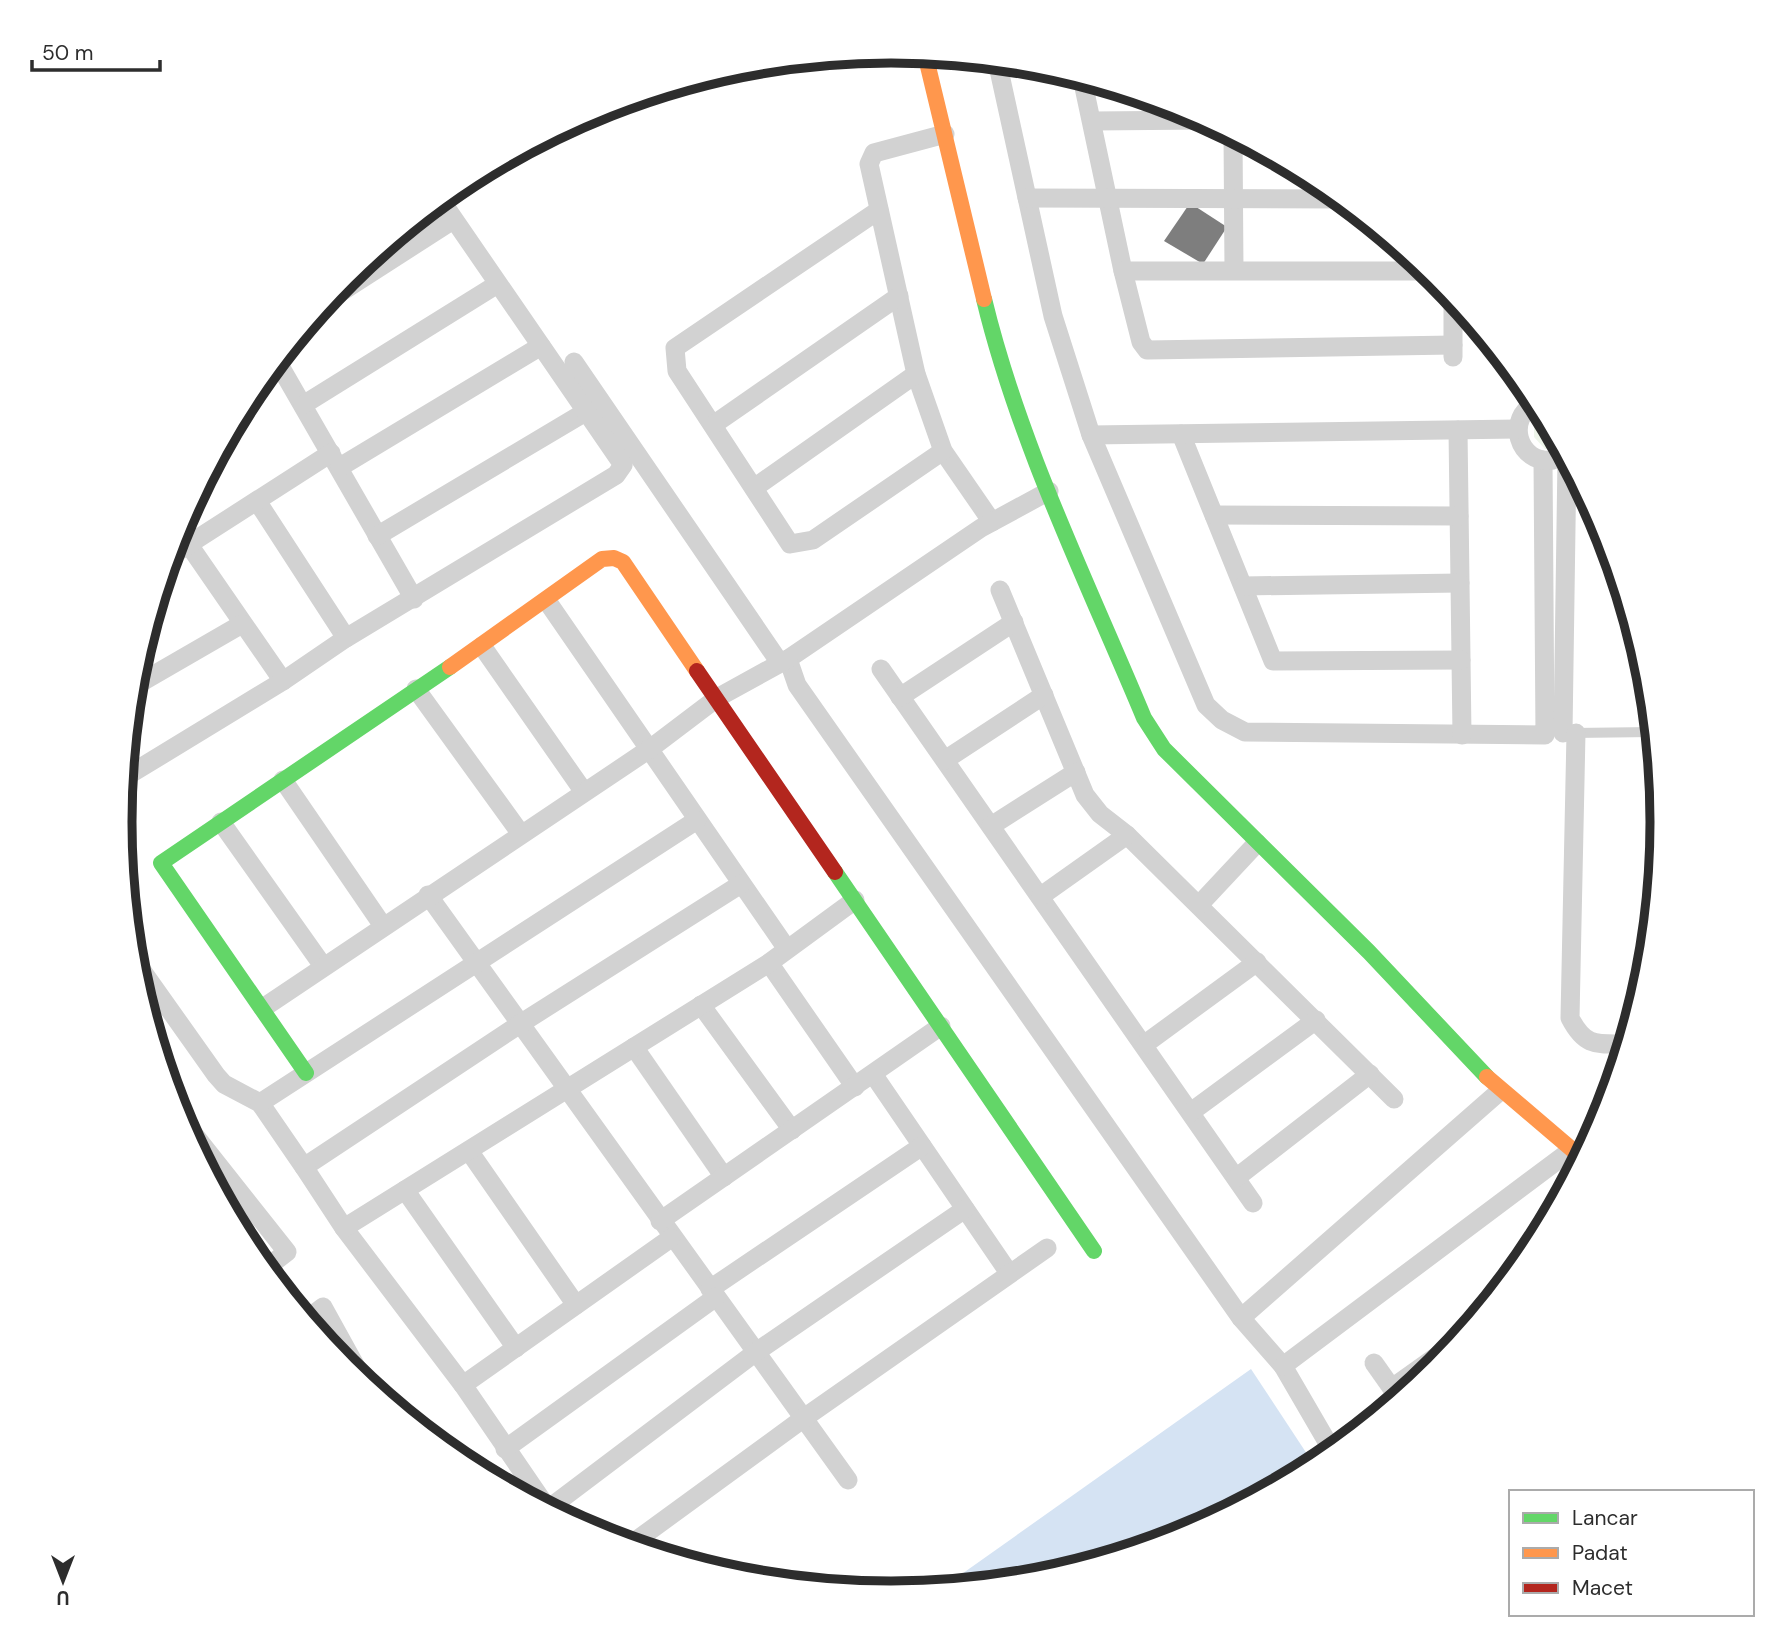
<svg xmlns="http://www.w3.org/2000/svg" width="1782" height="1644" viewBox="0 0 1782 1644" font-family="'DM Sans',sans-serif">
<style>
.green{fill:#eef5ea}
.water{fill:#d5e3f3}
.building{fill:#7e7e7e}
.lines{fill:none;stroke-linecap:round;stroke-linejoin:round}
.lane{stroke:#d2d2d2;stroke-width:10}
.street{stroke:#d2d2d2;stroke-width:19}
.fast{stroke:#63d668;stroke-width:16}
.slow{stroke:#ff974d;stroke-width:16}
.jam{stroke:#b3261e;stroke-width:16}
.rim{fill:none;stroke:#2d2d2d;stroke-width:9}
</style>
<rect width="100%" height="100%" fill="#fff"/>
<polygon class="green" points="1543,414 1562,449 1545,449 1534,437 1534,421"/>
<polygon class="water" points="1251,1369 1309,1457 1238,1507 1186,1535 1041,1579 942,1588"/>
<polygon class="building" points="1190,203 1227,227 1203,264 1164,241"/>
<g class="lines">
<polyline class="lane" points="1573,733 1653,732"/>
<g class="street">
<polyline points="997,61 1053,316 1091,435 1206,705 1222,720 1245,732 1545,735 1543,460"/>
<polyline points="1082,78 1123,271 1141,342 1147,350 1453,345"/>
<polyline points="1093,121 1207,120"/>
<polyline points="945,134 874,153 869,164 916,374 943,451 992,522"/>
<polyline points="1233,134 1234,270"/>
<polyline points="1027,198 1341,199"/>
<polyline points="879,210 675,348 677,371 790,544 813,540 943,451"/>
<polyline points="1123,271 1429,271"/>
<polyline points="1453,297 1453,357"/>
<polyline points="324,303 453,220"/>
<polyline points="277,361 414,599"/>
<polyline points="574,362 780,663"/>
<path d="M1537 403C1504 417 1518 465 1553 460"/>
<polyline points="303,405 496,285"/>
<polyline points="713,425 899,296"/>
<polyline points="1458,430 1462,735"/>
<polyline points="1181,434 1273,661 1461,660"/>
<polyline points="1091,435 1517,429"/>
<polyline points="340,467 541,346"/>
<polyline points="754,488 916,374"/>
<polyline points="1049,491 981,528 788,659 797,685 1241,1318 1283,1366 1333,1452"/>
<polyline points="257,501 346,638"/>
<polyline points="1214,515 1459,516"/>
<polyline points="178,529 283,681"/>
<polyline points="377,536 587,411"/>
<polyline points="169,557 331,453"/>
<polyline points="1243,586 1460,583"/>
<polyline points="1000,590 1085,795 1100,814 1127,835 1394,1099"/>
<polyline points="547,601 787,949"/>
<polyline points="482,646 584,792"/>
<polyline points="881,669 1253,1203"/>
<polyline points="133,687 242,624"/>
<polyline points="416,689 521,834"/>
<polyline points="900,697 1014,622"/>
<polyline points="1563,733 1567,458"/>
<path d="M1576 733 1570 1018C1585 1047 1596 1044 1626 1044"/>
<polyline points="945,760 1044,695"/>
<polyline points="125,772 132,773 283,681 346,638 616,475 623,465 440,199"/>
<polyline points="283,780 383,926"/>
<polyline points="221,822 323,966"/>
<polyline points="991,826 1076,772"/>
<polyline points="1661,832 1661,813"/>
<polyline points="428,895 848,1480"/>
<polyline points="1041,896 1127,835"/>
<polyline points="1199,905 1257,843"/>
<polyline points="133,958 216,1075 224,1084 260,1103 304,1167 520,1024 741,884"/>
<polyline points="769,963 855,1087"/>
<polyline points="701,1005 792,1130"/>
<polyline points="263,1008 651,748 717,698 788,659"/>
<polyline points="1145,1044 1257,962"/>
<polyline points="634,1047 724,1177"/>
<polyline points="873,1074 1009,1273"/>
<polyline points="260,1103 697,820"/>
<polyline points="1191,1112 1316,1020"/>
<polyline points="177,1113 287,1252 265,1269"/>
<polyline points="469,1151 576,1305"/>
<polyline points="304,1167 344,1228 463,1385 548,1509"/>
<polyline points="1236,1178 1370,1074"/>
<polyline points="405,1190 516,1348"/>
<polyline points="660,1221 941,1026"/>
<polyline points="344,1228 769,963 855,900"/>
<polyline points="710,1289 922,1146"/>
<polyline points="1241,1318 1500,1091"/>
<polyline points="306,1320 323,1307 365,1383"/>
<polyline points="1374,1363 1398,1397"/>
<polyline points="1283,1366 1570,1151"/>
<polyline points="463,1385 671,1238"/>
<polyline points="1392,1388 1458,1341"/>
<polyline points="505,1449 716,1297"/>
<polyline points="548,1509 756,1352 965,1209"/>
<polyline points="630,1545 804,1418 1047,1248"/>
</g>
<g class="fast">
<path d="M984 299C1019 444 1087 581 1144 718L1164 749 1369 952 1487 1077"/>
<polyline points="835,872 1094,1251"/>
<polyline points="306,1073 161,863 450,667"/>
</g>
<g class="slow">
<polyline points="925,54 984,299"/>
<polyline points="450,667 602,559 614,558 623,562 697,671"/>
<polyline points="1487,1077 1582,1158"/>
</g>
<polyline class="jam" points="697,671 835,872"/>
</g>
<path d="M0 0H1782V1644H0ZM132 822a759 759 0 1 1 1518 0a759 759 0 1 1-1518 0Z" fill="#fff" fill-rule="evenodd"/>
<path class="rim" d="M132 822a759 759 0 1 1 1518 0a759 759 0 1 1-1518 0Z"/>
<rect x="1509" y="1490" width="245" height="126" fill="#ffffff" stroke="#ababab" stroke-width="2"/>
<rect x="1523" y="1513" width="35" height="10" fill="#63d668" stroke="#ababab" stroke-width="2"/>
<text x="1572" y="1525" font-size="21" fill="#2d2d2d">Lancar</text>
<rect x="1523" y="1548" width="35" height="10" fill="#ff974d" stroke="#ababab" stroke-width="2"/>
<text x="1572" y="1560" font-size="21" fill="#2d2d2d">Padat</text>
<rect x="1523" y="1583" width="35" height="10" fill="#b3261e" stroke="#ababab" stroke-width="2"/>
<text x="1572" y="1595" font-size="21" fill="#2d2d2d">Macet</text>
<g transform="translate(63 1581) rotate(180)" stroke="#ffffff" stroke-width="5" paint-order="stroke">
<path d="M0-5L12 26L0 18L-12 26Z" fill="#2d2d2d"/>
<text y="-10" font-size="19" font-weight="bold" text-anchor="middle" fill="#2d2d2d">U</text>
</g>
<path d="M32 60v10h128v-10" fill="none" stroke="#2d2d2d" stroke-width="3.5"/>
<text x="42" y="60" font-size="21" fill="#2d2d2d" stroke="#ffffff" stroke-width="5" paint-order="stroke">50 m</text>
</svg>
